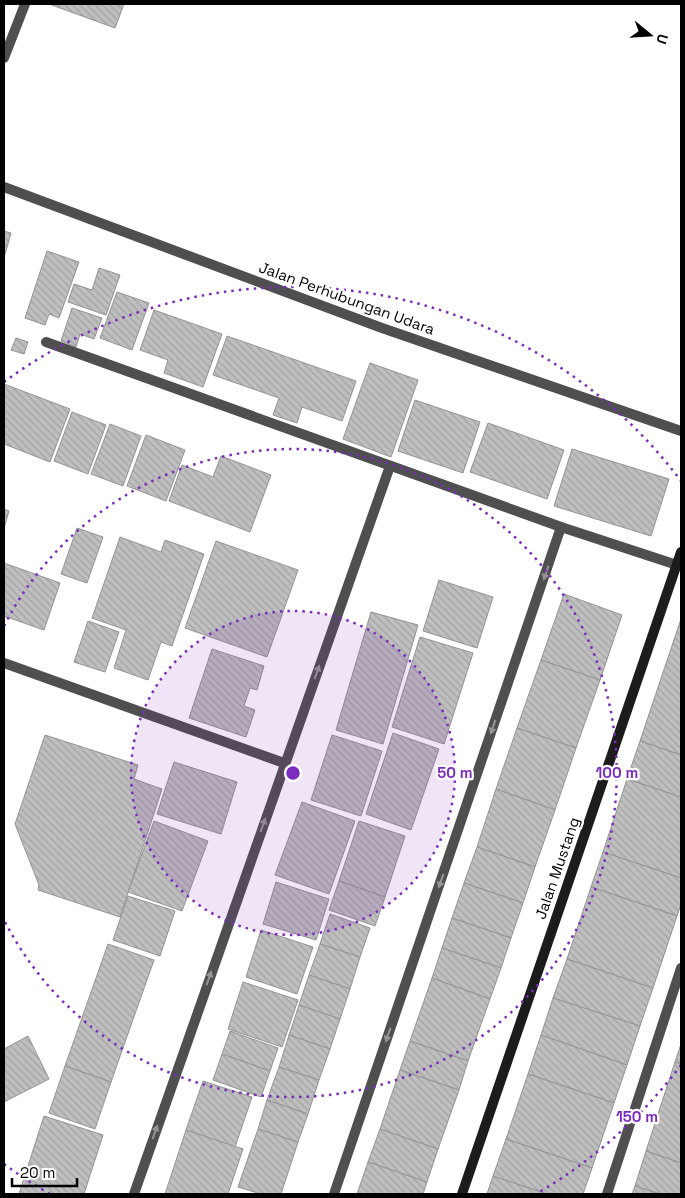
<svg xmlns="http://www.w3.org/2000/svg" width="685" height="1198" viewBox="0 0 685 1198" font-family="'Space Grotesk',sans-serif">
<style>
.building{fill:url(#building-back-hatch);stroke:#939393}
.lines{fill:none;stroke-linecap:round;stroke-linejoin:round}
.street{stroke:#4f4f4f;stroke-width:10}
.secondary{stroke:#1c1c1c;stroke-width:10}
.oneway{fill:#959595}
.ring{fill:none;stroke:#7b2cbf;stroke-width:2.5;stroke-dasharray:2.5 5}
.labels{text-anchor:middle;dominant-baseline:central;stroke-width:4.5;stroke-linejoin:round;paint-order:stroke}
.street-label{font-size:15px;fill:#000;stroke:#fff}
.centre{fill:#7b2cbf;stroke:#fff;stroke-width:2.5}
.ring-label{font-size:15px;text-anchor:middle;font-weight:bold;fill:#7b2cbf;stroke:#fff;stroke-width:4.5;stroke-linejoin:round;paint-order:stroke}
</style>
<defs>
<pattern id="building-back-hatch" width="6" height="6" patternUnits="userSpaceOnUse" patternTransform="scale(1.25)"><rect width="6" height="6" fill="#bfbfbf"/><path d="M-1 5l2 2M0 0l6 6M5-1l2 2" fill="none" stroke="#a2a2a2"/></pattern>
</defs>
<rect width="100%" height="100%" fill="#fff"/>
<g class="building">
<polygon points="49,4 124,4 115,28"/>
<polygon points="4,231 11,233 4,258"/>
<polygon points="47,251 79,262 59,318 49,314 45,325 25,318"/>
<polygon points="99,268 120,275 106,315 68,302 74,284 92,290"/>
<polygon points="117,292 149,303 132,350 100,338"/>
<polygon points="72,308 102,318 94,339 80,334 76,347 61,341"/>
<polygon points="154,310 222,334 203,387 164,373 168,360 140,350"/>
<polygon points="227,336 356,381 342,421 302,407 297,423 273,415 279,398 213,375"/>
<polygon points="16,338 28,342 24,354 11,350"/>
<polygon points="370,363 418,380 391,457 343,439"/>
<polygon points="4,384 70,409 50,462 4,444"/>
<polygon points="415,400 480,422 463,473 398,451"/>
<polygon points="72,412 106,425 88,474 54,461"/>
<polygon points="488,423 564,450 547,499 470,472"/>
<polygon points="110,424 141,436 123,486 91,474"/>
<polygon points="146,435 185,450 166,501 127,486"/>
<polygon points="572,449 669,479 651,536 554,506"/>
<polygon points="221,456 271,475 250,532 169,501 182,465 213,477"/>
<polygon points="4,509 9,511 4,528"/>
<polygon points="77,528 103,537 87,583 61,574"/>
<polygon points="120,537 161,552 165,540 204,554 172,646 161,642 148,680 114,668 126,630 92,618"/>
<polygon points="216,541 298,570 267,657 185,628"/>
<polygon points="4,563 60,583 44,630 4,616"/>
<polygon points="439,580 493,597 477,648 423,631"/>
<polygon points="564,594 622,615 600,680 541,660"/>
<polygon points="371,612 418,625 383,744 336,730"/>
<polygon points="681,619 681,755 640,741"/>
<polygon points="88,621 119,632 105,672 74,662"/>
<polygon points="420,637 473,653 444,744 392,727"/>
<polygon points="212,649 264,666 257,690 250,688 244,706 255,710 246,737 189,718"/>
<polygon points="541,660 600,680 576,748 517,728"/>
<polygon points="517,728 576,748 555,810 496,789"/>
<polygon points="393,733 439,749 411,830 366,814"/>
<polygon points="45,735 138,765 134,779 162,789 120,917 38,890 39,885 15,824"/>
<polygon points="332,735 382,751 361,816 311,800"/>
<polygon points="640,741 681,755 681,797 627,779"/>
<polygon points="174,762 237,782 221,834 157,814"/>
<polygon points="627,779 681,797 681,878 603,852"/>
<polygon points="496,789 555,810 535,867 477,847"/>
<polygon points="302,802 355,821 329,894 275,875"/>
<polygon points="154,821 208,841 182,911 128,892"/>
<polygon points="359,821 405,836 385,897 339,881"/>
<polygon points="477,847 535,867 523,903 464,883"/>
<polygon points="603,852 681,878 681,904 677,916 591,887"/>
<polygon points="339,881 385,897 375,926 329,910"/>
<polygon points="276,882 329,899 316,940 263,924"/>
<polygon points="464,883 523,903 511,938 452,918"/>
<polygon points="591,887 677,916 653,988 567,959"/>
<polygon points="128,896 175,911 160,956 113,940"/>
<polygon points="330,914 370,928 360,957 320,944"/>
<polygon points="452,918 511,938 501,968 442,948"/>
<polygon points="261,930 313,947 297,994 246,977"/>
<polygon points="108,944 154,960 111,1082 65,1066"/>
<polygon points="320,944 360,957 350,989 309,975"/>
<polygon points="442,948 501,968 490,999 432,978"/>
<polygon points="567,959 653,988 640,1026 553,998"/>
<polygon points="309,975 350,989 340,1019 299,1005"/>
<polygon points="432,978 490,999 468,1061 410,1041"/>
<polygon points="243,982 298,1000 282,1047 228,1029"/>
<polygon points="553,998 640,1026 627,1065 541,1035"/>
<polygon points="299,1005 340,1019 330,1049 289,1035"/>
<polygon points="230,1031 278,1048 270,1071 222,1054"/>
<polygon points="289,1035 330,1049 319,1080 279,1067"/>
<polygon points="541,1035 627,1065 614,1103 528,1074"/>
<polygon points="28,1036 49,1079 4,1102 4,1049"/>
<polygon points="410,1041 468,1061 459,1090 400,1070"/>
<polygon points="681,1044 681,1064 675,1062"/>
<polygon points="222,1054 270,1071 261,1097 213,1080"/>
<polygon points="675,1062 681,1064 681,1163 646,1151"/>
<polygon points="65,1066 111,1082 95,1129 49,1113"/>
<polygon points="279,1067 319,1080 308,1114 267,1100"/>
<polygon points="400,1070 459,1090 438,1149 380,1129"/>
<polygon points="528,1074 614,1103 592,1168 506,1139"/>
<polygon points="203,1081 252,1097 235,1147 186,1130"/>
<polygon points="267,1100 308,1114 298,1142 258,1129"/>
<polygon points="44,1116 103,1135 84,1194 19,1194"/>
<polygon points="258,1129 298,1142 281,1194 261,1194 238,1187"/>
<polygon points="380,1129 438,1149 427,1182 368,1162"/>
<polygon points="186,1130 243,1149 228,1194 165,1194"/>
<polygon points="506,1139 592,1168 583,1194 547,1194 493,1176"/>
<polygon points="646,1151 681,1163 681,1194 660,1194 635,1186"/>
<polygon points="368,1162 427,1182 423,1194 357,1194"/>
<polygon points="493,1176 547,1194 487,1194"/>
<polygon points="635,1186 660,1194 632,1194"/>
</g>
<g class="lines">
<g class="street">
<polyline points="4,58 25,4"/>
<polyline points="4,187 382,328 681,431"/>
<polyline points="46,342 561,527 677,565"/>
<polyline points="4,663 284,763"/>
<polyline points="134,1194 390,466"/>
<polyline points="334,1194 561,527"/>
<polyline points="607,1194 681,968"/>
</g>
<polyline class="secondary" points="462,1194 681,552"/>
</g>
<defs><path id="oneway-solid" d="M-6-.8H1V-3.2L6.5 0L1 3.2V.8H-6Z" transform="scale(1.25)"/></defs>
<g class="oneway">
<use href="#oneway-solid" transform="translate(546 573) rotate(109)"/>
<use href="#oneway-solid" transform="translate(317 672) rotate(-70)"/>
<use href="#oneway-solid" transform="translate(493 727) rotate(109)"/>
<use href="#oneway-solid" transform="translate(263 825) rotate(-71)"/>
<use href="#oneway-solid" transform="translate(441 881) rotate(109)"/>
<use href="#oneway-solid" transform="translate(209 978) rotate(-71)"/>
<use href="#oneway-solid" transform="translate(388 1035) rotate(109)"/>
<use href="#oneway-solid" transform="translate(155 1132) rotate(-71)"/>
</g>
<circle cx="293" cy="773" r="162" fill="#7b2cbf" fill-opacity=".12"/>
<g class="ring">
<circle cx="293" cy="773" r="162"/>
<path d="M4 626A324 324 0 1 1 4 920"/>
<path d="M681 1065A486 486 0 0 1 536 1194M50 1194A486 486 0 0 1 4 1164M4 382A486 486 0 0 1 681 481"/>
</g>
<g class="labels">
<g class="street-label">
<text transform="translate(347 298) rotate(20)">Jalan Perhubungan Udara</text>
<text transform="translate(557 868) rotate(-71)">Jalan Mustang</text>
</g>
</g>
<circle cx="293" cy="773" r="8" class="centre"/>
<g class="ring-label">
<text x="455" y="778">50 m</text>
<text x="617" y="778">100 m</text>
<text x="637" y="1122">150 m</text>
</g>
<rect width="685" height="1198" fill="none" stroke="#000000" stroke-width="10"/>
<g transform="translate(650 35) rotate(108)" stroke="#ffffff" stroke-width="4" paint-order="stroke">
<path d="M0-4L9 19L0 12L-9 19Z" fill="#000000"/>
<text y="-8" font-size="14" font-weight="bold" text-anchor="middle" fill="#000000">U</text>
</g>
<path d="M12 1178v8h65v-8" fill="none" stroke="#000000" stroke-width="2.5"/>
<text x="20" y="1178" font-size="15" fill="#000000" stroke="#ffffff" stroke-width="4" paint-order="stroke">20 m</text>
</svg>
